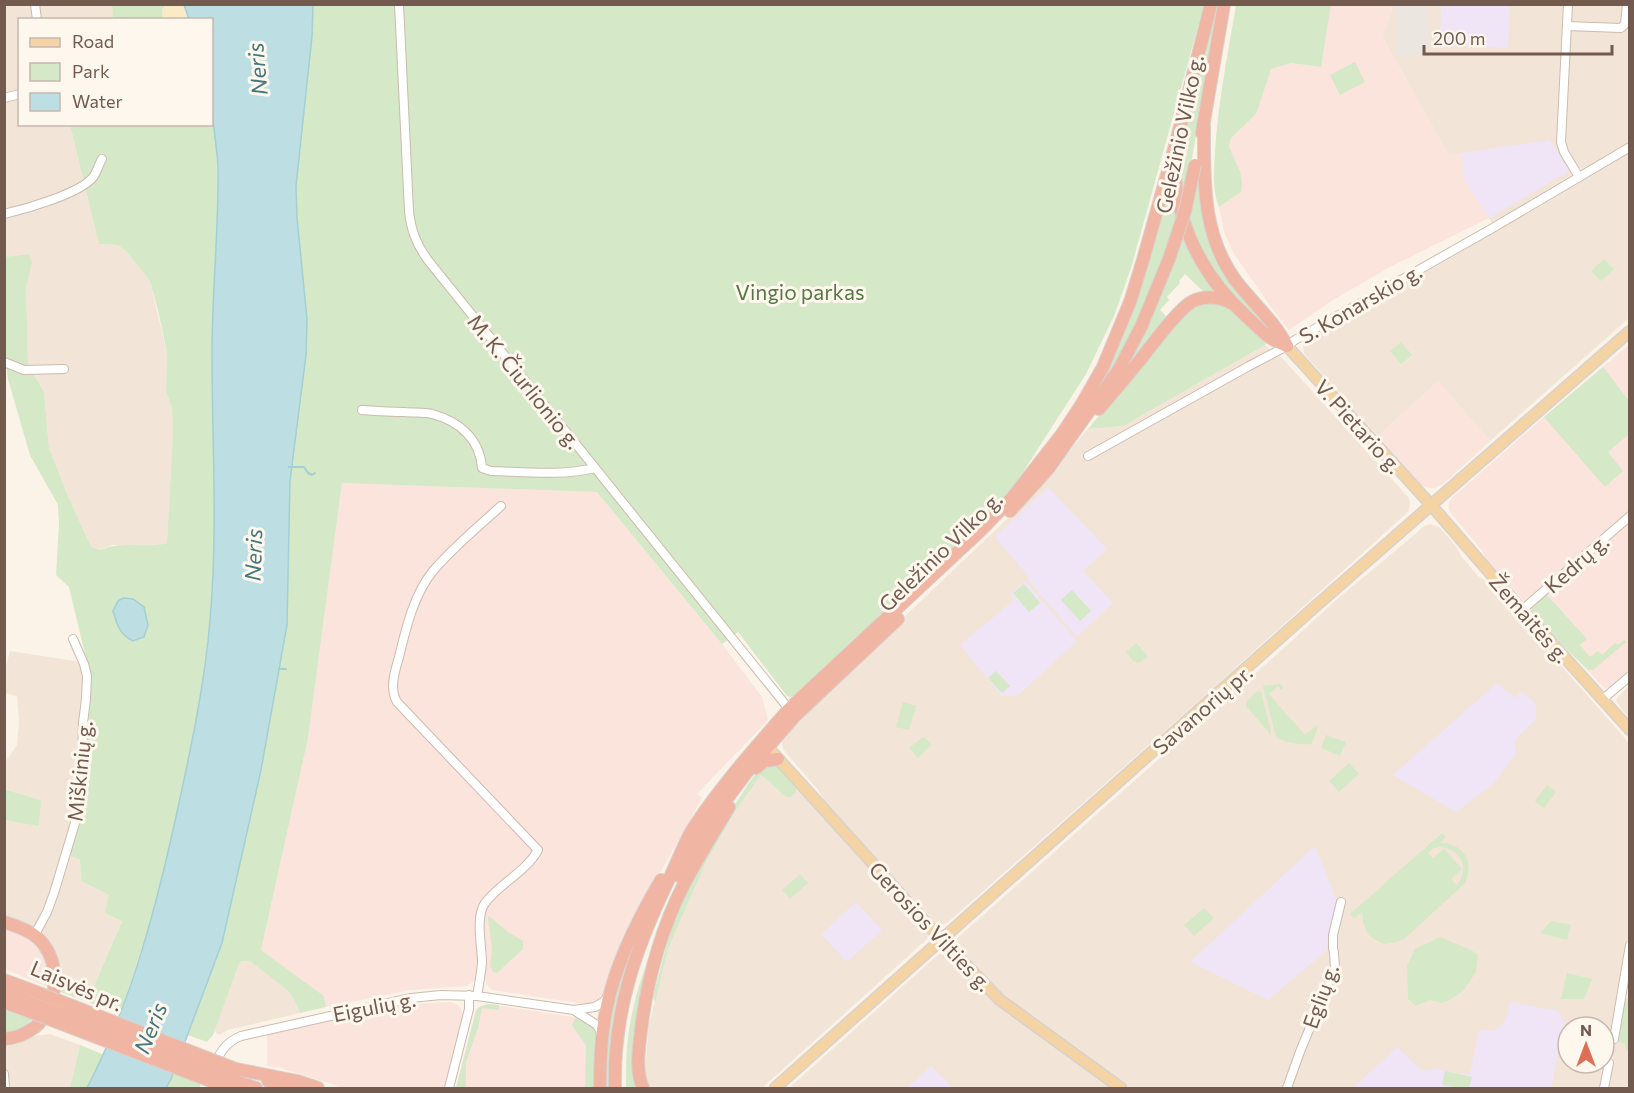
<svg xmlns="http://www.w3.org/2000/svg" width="1634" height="1093" viewBox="0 0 1634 1093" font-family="Commissioner,sans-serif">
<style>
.residential{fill:#f2e5d7;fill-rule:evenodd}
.commercial{fill:#fae4dc}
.industrial{fill:#ece6e1}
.education{fill:#f0e4f7}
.green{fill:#d5e8c7;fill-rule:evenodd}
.sand{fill:#f8ebc5}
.water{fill:#bddfe3;stroke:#a4cfd4;stroke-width:1.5}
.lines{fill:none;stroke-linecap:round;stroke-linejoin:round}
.stream{stroke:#a4cfd4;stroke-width:2}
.minor-casing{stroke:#ccbbae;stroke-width:10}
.major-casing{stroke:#d8d1cd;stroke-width:13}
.highway-casing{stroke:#d8d1cd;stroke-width:14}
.minor{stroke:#fff;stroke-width:8}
.major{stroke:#f4d4a5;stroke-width:10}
.highway{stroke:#f0b5a3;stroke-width:12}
.highway-bridge-casing{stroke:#d8d1cd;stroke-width:14;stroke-linecap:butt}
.highway-bridge{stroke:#f0b5a3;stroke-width:12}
.labels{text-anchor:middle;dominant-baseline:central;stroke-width:6;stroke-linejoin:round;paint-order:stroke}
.street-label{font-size:21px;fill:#735a4e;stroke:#fef7ee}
.park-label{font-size:21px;fill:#567846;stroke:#fef7ee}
.water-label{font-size:22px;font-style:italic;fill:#46777e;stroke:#fef7ee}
</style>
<rect width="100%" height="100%" fill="#fbf3e8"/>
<g class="residential">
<polygon points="4,5 112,5 113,19 20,20 20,124 70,125 99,244 118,245 126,251 150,281 167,353 166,391 172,409 173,432 167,543 156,546 112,545 101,550 91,547 68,496 49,448 44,392 28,365 26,286 28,254 5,257"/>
<polygon points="1392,5 1565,5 1558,142 1572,173 1570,176 1492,223 1449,156 1382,36 1391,13"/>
<polygon points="1571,5 1629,5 1629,142 1585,169 1577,168 1565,149"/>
<polygon points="1629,152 1629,318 1490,441 1438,381 1378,436 1304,354 1303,346 1307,339 1449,259"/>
<polygon points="1265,345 1283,359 1408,497 1410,502 1409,511 1201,699 947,923 941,925 937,924 826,803 818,790 788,755 783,749 782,742 784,734 875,649 885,635 1031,496 1088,429 1123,426"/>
<path d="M1430 524 1439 527 1443 531 1456 546 1461 556 1478 576 1488 582 1629 743V935L1627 941 1601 1088H1127L1000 996 954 945V941L1285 647 1335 601 1414 535 1424 526ZM1568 1027H1604V1063H1568Z"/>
<polygon points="10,651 88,663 91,690 80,859 81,881 109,895 122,920 91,993 60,982 5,918 5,820 37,826 41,800 5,789 4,764 17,745 19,722 17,696 5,693 5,670"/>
<polygon points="1629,686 1629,719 1616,701 1618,697"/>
<polygon points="761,775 786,797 793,796 796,793 797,785 928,933 927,939 762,1088 648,1088 642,1064 646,1062 649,1021 651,1017 668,949 706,862 734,813"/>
<polygon points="945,951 948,952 1117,1088 789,1088 930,962 942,952"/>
<polygon points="250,960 286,989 294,999 300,1013 228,1030 219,1035 214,1031 239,964 242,961"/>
<polygon points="1626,998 1629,998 1629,1088 1608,1088 1621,1004"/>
<polygon points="50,1034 80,1045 70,1088 5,1088 5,1043 33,1036"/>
</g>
<g class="commercial">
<polygon points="1392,4 1391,13 1382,36 1449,156 1462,153 1463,178 1489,218 1390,267 1333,300 1289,330 1273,310 1234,254 1224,232 1219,207 1241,192 1240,171 1229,147 1231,138 1256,114 1270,69 1291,63 1321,67 1331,5"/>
<polygon points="1629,345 1629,512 1525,602 1488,561 1480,548 1451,513 1449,510 1449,502 1451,499 1544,417"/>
<polygon points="1438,381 1490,441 1443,484 1435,488 1429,488 1422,486 1378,436"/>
<polygon points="342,483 597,492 722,644 762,697 768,720 697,794 702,798 641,907 606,993 601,1000 584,1004 492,990 486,984 486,976 476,975 474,981 467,986 410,990 326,1007 324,996 261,950 308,738"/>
<polygon points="1629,521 1629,670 1610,688 1605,689 1579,660 1561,644 1531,609 1532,607"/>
<polygon points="5,926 34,940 49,962 50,988 5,969"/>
<polygon points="450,1002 458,1005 461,1009 463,1015 444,1088 344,1088 278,1067 267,1066 267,1033 398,1005"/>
<polygon points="488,1004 581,1018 596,1088 456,1088 476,1011 479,1007"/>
</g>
<polygon class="industrial" points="1395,5 1428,5 1427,56 1395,55"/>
<g class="education">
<polygon points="1441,5 1510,5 1508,48 1446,45 1440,36"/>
<polygon points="1549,140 1553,145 1568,170 1566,173 1489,218 1463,178 1462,153"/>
<polygon points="1048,487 1107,549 1083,571 1113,603 1077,637 1027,579 1029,577 995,537"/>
<polygon points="1025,581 1077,641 1017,696 1002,696 960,645 1014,600 1010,594"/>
<polygon points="1497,683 1515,698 1522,691 1536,705 1536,719 1515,740 1516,754 1493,784 1456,812 1393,775"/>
<polygon points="1315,846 1337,902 1326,951 1268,1000 1190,962"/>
<polygon points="856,902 882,930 847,962 821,934"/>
<polygon points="1510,1002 1558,1011 1565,1022 1551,1088 1353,1088 1397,1047 1422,1071 1434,1068 1455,1073 1470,1074 1479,1030 1493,1031 1505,1022"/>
<polygon points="931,1066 953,1088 906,1088 909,1086"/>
</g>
<g class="green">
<polygon points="112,5 166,5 162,10 163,20 113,19"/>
<polygon points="313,5 1204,5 1131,268 1114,316 1086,374 1007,497 793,696 790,697 787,696 738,632 722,644 597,492 342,483 308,738 261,950 324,996 326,1007 300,1013 294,999 286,989 250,961 242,961 239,964 213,1035 207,1042 188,1035 222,943 261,770 287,625 290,481 306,355 307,319 297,218 296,186 312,36"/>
<polygon points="1217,5 1219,5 1192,158 1183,199 1178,162"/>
<path d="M1236 5H1331L1321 67 1291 63 1271 69 1256 114 1231 138 1229 147 1240 171 1242 184 1241 192 1219 207C1212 190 1214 170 1215 152 1218 102 1228 53 1236 5Z"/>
<polygon points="1355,62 1365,82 1340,95 1330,75"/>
<path d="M212 109 216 138 218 190 212 351 215 530 210 620 200 701 169 851 151 921 120 1014 58 991 60 982 91 993 122 921 105 913 109 895 81 881 80 859 70 856 81 815 91 690 90 675 69 587 56 575 59 524 58 505 30 455 8 379 4 351V257L29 254 32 262 26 286 28 365 44 392 49 448 68 496 91 547 101 550C122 540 145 549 167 543L173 432 172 409 166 391 167 353 159 314 150 281 126 251 118 245 99 244 70 125 212 124Z"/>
<polygon points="1199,164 1202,214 1207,234 1248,302 1275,337 1235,301 1207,266 1188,220"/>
<polygon points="1170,176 1178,216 1168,249 1139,321 1113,371 1048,459 1096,386"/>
<polygon points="1184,234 1198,267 1217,295 1207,295 1185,274 1179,281 1180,283 1167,297 1169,300 1160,310 1168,318 1119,379 1180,238 1183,238"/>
<polygon points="1604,259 1614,269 1601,281 1591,271"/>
<polygon points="1207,301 1225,305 1267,343 1265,345 1123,426 1088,429 1186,311 1194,305"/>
<polygon points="1401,342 1412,355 1401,364 1390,351"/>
<polygon points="1603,367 1629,401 1629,434 1608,452 1623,471 1605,487 1544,417"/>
<polygon points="1024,584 1040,603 1029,612 1013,593"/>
<polygon points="1072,590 1091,611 1080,621 1061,600"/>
<polygon points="1546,594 1587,639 1580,645 1590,657 1598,651 1602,655 1615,643 1618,645 1624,640 1626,642 1593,670 1588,670 1561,644 1532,612 1532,607"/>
<polygon points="1136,643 1148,656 1139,663 1133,661 1126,652"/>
<polygon points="996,671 1010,686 1002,693 988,678"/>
<path d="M1281 684 1284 687 1281 690 1278 686 1269 694 1305 735 1317 725V729L1312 744C1300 745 1285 743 1276 737L1263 686Z"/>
<polygon points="1258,691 1261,692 1271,731 1271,735 1246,706 1247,701"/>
<polygon points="903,702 916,706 909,730 896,727"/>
<polygon points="1326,735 1346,742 1340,756 1321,748"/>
<polygon points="924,737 932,745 918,758 909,748 920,739"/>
<polygon points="775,762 797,785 796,793 791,797 786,797 761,775 734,813 706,862 668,949 655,1003 653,997 671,928 689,885 720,827 749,783 761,766"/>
<polygon points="1349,763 1359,774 1339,792 1329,781"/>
<polygon points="1547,785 1556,792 1544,808 1535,801"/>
<polygon points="4,789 41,800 39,825 37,826 5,820"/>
<path d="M1442 833 1446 837 1440 843C1463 843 1475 861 1465 883L1404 939 1397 942 1384 944 1372 938 1368 934 1363 922 1362 912 1354 918 1350 914ZM1438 847C1460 847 1471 868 1457 885L1451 879 1462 869 1444 849 1433 858 1428 853 1432 849Z"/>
<polygon points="800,874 808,883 790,899 782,890"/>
<polygon points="1204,908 1214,918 1194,936 1184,925"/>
<polygon points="489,916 508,932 523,941 523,949 497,973 493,972 490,966 492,949 488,918"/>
<path d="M643 921C633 950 622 979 616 1010 610 1036 609 1062 610 1088H604L607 1033 621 972Z"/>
<polygon points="1551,921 1571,925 1567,940 1540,933"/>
<path d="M662 926 638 1088H626C624 1027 637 982 662 926Z"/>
<polygon points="1440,937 1471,950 1478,955 1476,972 1463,991 1448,1001 1442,1003 1430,1000 1416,1006 1408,999 1407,966 1415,949"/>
<polygon points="1567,973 1592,979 1584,999 1561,999"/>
<polygon points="1629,1000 1629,1051 1626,1049 1625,1044 1619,1042 1623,1004 1626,1001"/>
<polygon points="488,1004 499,1005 499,1010 482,1008 478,1028 466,1062 466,1088 456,1088 476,1011 479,1007"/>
<polygon points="4,1009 32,1019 25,1027 5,1034"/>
<path d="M575 1018C585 1018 595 1026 597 1036L596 1088H585L586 1045 572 1025Z"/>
<polygon points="80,1045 104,1055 87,1088 70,1088"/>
<polygon points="1445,1071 1472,1077 1469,1088 1458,1088 1442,1085"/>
<polygon points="173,1073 201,1084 199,1088 166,1088"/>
</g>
<polygon class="sand" points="166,5 184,5 189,19 163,19 162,10"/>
<g class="water">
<path d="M184 5H313L312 36 296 186 297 218 307 319 306 355 290 481 287 625 261 770 222 943 171 1079 166 1088H87C133 999 158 901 179 803 192 743 205 682 210 620 218 531 212 442 212 352 212 291 219 229 218 167 217 147 213 127 212 107 210 78 212 49 212 20L189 19Z"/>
<path d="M123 598 133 599 144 607 148 625 144 637 133 641C120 635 117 625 113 611L118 601Z"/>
</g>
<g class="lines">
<g class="stream">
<polyline points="289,467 304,467 308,473 312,475 315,473"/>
<polyline points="279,669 286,669"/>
</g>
<defs>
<g id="minor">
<polyline points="35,4 37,20"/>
<path d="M399 4 409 211C411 230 416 243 427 259L789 709"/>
<polyline points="1568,4 1561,142 1564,152 1579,177"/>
<polyline points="1567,26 1621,28 1625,24 1627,4"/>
<polyline points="4,98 20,94"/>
<path d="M4 214C26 209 82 193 94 176 97 171 99 164 102 159"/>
<polyline points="4,362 24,370 64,369"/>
<path d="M362 410C376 411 390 412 404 412 413 413 423 412 432 414 459 421 480 439 482 468L491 471C526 472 561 476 595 468"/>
<polyline points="1088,456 1249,366 1287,346 1295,340 1491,229 1630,147"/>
<polyline points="1522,610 1630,516"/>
<polyline points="1603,699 1630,676"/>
<polyline points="34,936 47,912 54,893 78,813 81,791 83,723 86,699 87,676 84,664 73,639"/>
<path d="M477 996C479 985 481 974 482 963 482 946 475 917 485 903 500 883 526 872 538 850L397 702C389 688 395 671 399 657 406 628 414 594 433 571 452 548 479 526 501 506"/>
<polyline points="575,1011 597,1025 602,1035"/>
<polyline points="1614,1039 1630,945"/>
<path d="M215 1064C221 1050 227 1042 241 1036L411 998 441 995 477 996 574 1010 595 1007 603 1002 608 997"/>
<polyline points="4,1074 5,1088"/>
<polyline points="449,1088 469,1009 469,995"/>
<polyline points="1287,1088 1301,1049 1335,968 1334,953 1333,948 1333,935 1341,902"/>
<polyline points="1604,1088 1609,1063"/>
</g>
<g id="major">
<polyline points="1287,346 1431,505 1522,610 1630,730"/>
<polyline points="763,742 942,940 1000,1000 1121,1088"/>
<polyline points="775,1088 1309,612 1630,331"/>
</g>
<g id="highway">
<path d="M1204 126C1204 181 1202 235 1236 281 1253 303 1275 322 1287 346"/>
<polyline points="1202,133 1224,4"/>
<path d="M1174 162C1176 225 1201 275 1247 317 1261 330 1268 339 1287 346"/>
<path d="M1099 409C1113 392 1127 376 1141 359 1152 345 1178 309 1193 301 1206 295 1221 297 1233 304"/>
<polyline points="1010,511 1048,469 1119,369 1141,327 1169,259"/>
<polyline points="756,768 764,761 778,759"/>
<polyline points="679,876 711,820 753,764 795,716 898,619"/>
<path d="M4 922C19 927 35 932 44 945 61 968 57 1009 35 1027 26 1034 15 1038 4 1039"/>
<polyline points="4,980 31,990"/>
<polyline points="4,992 26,1001"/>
<polyline points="4,1002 23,1009"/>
<polyline points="236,1069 297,1081 318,1088"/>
<polyline points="232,1080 256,1088"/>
<polyline points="268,1081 289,1088"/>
<path d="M600 1088C600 1061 601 1033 607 1006 616 962 638 919 661 880"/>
<path d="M615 1088C613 1010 637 944 671 875 678 860 684 844 692 830 720 787 755 748 789 709L978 533 1012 498 1062 434 1083 402 1103 367 1130 302 1143 260 1175 146 1211 4"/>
<path d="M643 1088C635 1070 639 1049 641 1030 647 981 661 930 683 886 697 859 713 833 729 807"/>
</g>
</defs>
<use href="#minor" class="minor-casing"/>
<use href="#major" class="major-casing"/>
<use href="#highway" class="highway-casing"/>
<use href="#minor" class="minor"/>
<use href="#major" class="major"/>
<use href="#highway" class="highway"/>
<defs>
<g id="highway-bridge">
<polyline points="1169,259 1185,211 1195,165"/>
<polyline points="31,990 236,1069"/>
<polyline points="26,1001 232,1080"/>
<polyline points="23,1009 229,1088"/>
</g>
</defs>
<use href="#highway-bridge" class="highway-bridge-casing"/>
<use href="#highway-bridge" class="highway-bridge"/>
</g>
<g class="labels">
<g class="street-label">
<text transform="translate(1179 134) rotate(-78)">Geležinio Vilko g.</text>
<text transform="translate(1360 303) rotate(-30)">S. Konarskio g.</text>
<text transform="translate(525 381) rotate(51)">M. K. Čiurlionio g.</text>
<text transform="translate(1359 426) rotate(48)">V. Pietario g.</text>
<text transform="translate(940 551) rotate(-44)">Geležinio Vilko g.</text>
<text transform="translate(1576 563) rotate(-41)">Kedrų g.</text>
<text transform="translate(1530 618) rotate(49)">Žemaitės g.</text>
<text transform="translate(1202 709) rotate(-41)">Savanorių pr.</text>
<text transform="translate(79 771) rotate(-84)">Miškinių g.</text>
<text transform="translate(931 926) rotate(47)">Gerosios Vilties g.</text>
<text transform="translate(77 985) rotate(23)">Laisvės pr.</text>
<text transform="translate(1320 996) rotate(-70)">Eglių g.</text>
<text transform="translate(374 1006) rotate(-11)">Eigulių g.</text>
</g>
<g class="park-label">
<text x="800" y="291">Vingio parkas</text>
</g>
<g class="water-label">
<text transform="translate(257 69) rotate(-95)">Neris</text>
<text transform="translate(253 555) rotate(-88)">Neris</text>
<text transform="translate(150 1028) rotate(-68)">Neris</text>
</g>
</g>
<rect width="1634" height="1093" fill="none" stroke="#735a4e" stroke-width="12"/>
<rect x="18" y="18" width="195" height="108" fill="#fef7ee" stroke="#c6b8ae" stroke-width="1.5"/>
<rect x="30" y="38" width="30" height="9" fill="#f4d4a5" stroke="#c6b8ae" stroke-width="1.5"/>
<text x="72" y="48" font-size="18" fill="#735a4e">Road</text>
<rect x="30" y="63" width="30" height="18" fill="#d5e8c7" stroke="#c6b8ae" stroke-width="1.5"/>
<text x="72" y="78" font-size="18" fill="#735a4e">Park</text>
<rect x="30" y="93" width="30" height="18" fill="#bddfe3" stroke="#c6b8ae" stroke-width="1.5"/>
<text x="72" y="108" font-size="18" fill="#735a4e">Water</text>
<g transform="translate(1586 1045)"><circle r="28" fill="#fef7ee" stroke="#c6b8ae" stroke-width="1.5"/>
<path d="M0-4.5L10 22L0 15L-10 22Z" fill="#dc6f56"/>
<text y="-9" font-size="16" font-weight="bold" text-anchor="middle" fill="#735a4e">N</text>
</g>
<path d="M1424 45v9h188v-9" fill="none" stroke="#735a4e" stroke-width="3"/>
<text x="1433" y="45" font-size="18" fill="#735a4e" stroke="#fef7ee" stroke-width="4.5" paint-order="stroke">200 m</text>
</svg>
